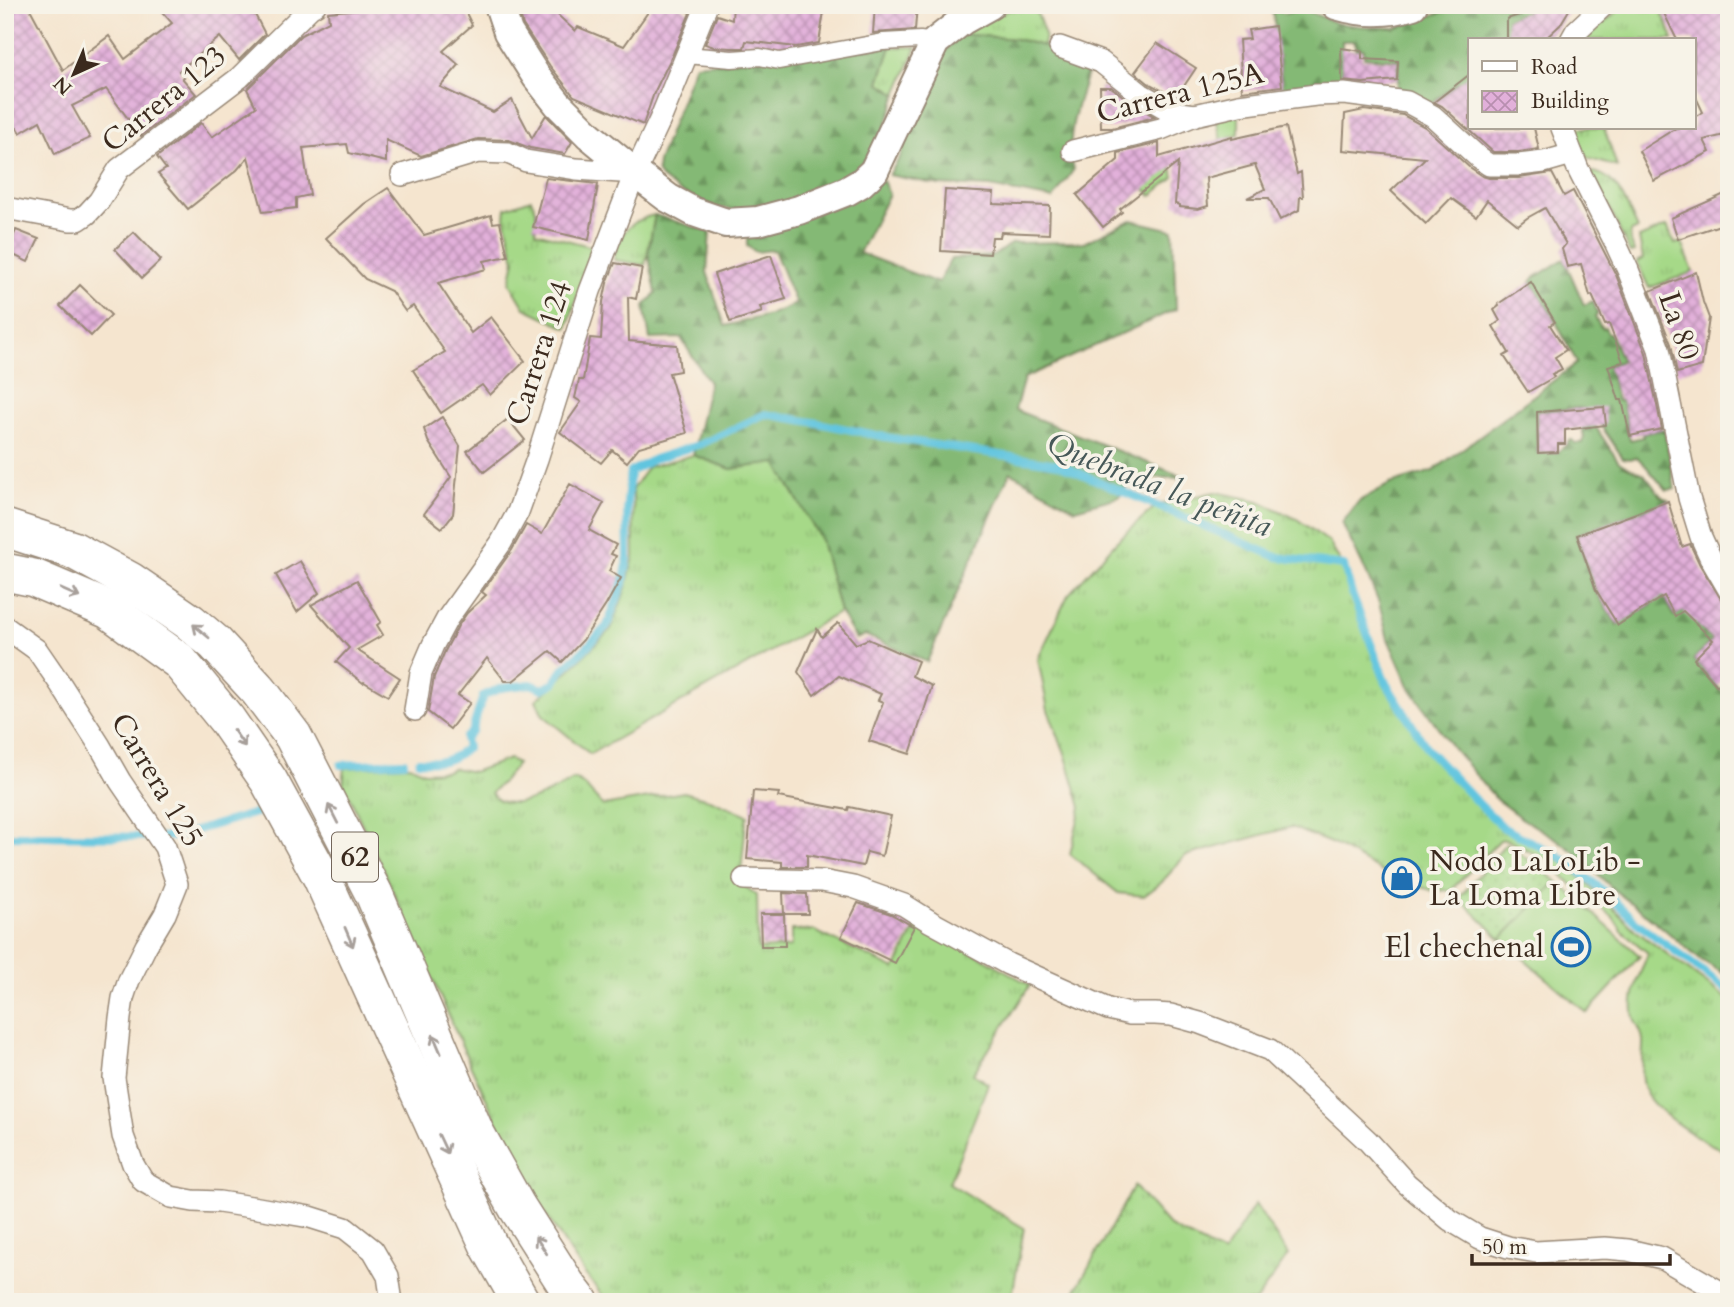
<svg xmlns="http://www.w3.org/2000/svg" width="1734" height="1307" viewBox="0 0 1734 1307" font-family="Cardo,serif">
<style>
.grass{fill:url(#grass-tufts);stroke:#708253;stroke-width:2}
.forest{fill:url(#forest-firs);stroke:#607249;stroke-width:2}
.park{fill:url(#park-dots);stroke:#708253;stroke-width:2}
.garden{fill:#a6d988;stroke:#708253;stroke-width:2}
.lines{fill:none;stroke-linecap:round;stroke-linejoin:round}
.stream{stroke:#61c5df;stroke-width:8}
.building{fill:url(#building-cross-hatch)}
.pedestrian-casing{stroke:#988876;stroke-width:19}
.minor-casing{stroke:#988876;stroke-width:24}
.tertiary-casing{stroke:#988876;stroke-width:32}
.trunk-casing{stroke:#988876;stroke-width:40}
.pedestrian{stroke:#fff;stroke-width:16}
.minor{stroke:#fff;stroke-width:21}
.tertiary{stroke:#fff;stroke-width:28}
.trunk{stroke:#fff;stroke-width:37}
.oneway{stroke:#a79f9a}
.labels{text-anchor:middle;dominant-baseline:central;stroke-width:7;stroke-linejoin:round;paint-order:stroke}
.shield{fill:#f7f3e8;stroke:#73665b;stroke-width:2}
.shield-label{font-size:28px;font-weight:bold;fill:#3b2a1e}
.street-label{font-size:30px;fill:#3b2a1e;stroke:#f7f3e8}
.poi-label{font-size:30px;fill:#3b2a1e;stroke:#f7f3e8;text-anchor:start}
.water-label{font-size:32px;font-style:italic;fill:#465858;stroke:#f7f3e8}
</style>
<defs>
<pattern id="grass-tufts" width="24" height="20" patternUnits="userSpaceOnUse" patternTransform="scale(1.75)"><rect width="24" height="20" fill="#a6d988"/><path d="M3 7l-1-3M5 7V3M7 7l1-3M15 17l-1-3M17 17v-4M19 17l1-3" fill="none" stroke="#90ba75"/></pattern>
<pattern id="forest-firs" width="22" height="20" patternUnits="userSpaceOnUse" patternTransform="scale(1.75)"><rect width="22" height="20" fill="#84b974"/><path d="M5 1l3.5 6h-7zM16 11l3.5 6h-7z" fill="#6d975f"/></pattern>
<pattern id="park-dots" width="8" height="8" patternUnits="userSpaceOnUse" patternTransform="scale(1.75)"><rect width="8" height="8" fill="#a6d988"/><path d="M2 2h.1M6 6h.1" fill="none" stroke="#90ba75" stroke-width="1.8" stroke-linecap="round"/></pattern>
<pattern id="building-cross-hatch" width="8" height="8" patternUnits="userSpaceOnUse" patternTransform="scale(1.75)"><rect width="8" height="8" fill="#e2b0da"/><path d="M0 0l8 8M0 8l8-8" fill="none" stroke="#b88fb0"/></pattern>
</defs>
<rect width="100%" height="100%" fill="#f7f3e8"/>
<filter id="ink" filterUnits="userSpaceOnUse"><feTurbulence type="fractalNoise" baseFrequency=".0143" numOctaves="2"/><feDisplacementMap in="SourceGraphic" scale="14" xChannelSelector="R" yChannelSelector="G"/><feConvolveMatrix kernelMatrix="1 2 1 2 8 2 1 2 1" color-interpolation-filters="sRGB"/></filter>
<filter id="wash" filterUnits="userSpaceOnUse"><feTurbulence type="fractalNoise" baseFrequency=".00686" numOctaves="4" result="noise"/><feDisplacementMap in="SourceGraphic" scale="28" xChannelSelector="R" yChannelSelector="G"/><feGaussianBlur stdDeviation="1.57" result="paint"/><feColorMatrix in="noise" values="0 0 0 0 0 0 0 0 0 0 0 0 0 0 0 0 0 1.4 0 .05"/><feComposite in="paint" operator="in"/></filter>
<g filter="url(#wash)">
<rect width="100%" height="100%" fill="#f5e5cf"/>
<g class="grass">
<polygon points="1023,5 1034,5 1045,35 1043,46 1016,39 960,34 987,18"/>
<polygon points="1625,5 1658,5 1667,23 1673,40 1583,40"/>
<polygon points="891,47 917,47 897,94 879,83"/>
<polygon points="1239,114 1239,134 1221,140 1216,117"/>
<polygon points="1574,128 1604,128 1617,167 1587,158 1576,138"/>
<polygon points="1170,157 1174,177 1151,196 1140,183"/>
<path d="M1590 172C1617 172 1628 209 1638 229L1631 232 1630 238 1634 252 1630 253 1608 205Z"/>
<polygon points="531,199 536,210 536,232 597,248 579,291 567,328 525,308 510,283 515,260 505,218 506,208"/>
<path d="M655 215 645 265 614 260C615 254 616 247 618 242 623 228 641 217 655 215Z"/>
<polygon points="1667,226 1675,244 1682,242 1693,272 1649,288 1637,262 1643,259 1639,238"/>
<polygon points="693,455 731,469 776,462 821,540 840,612 590,754 543,715 536,700 554,685 611,629 626,588 634,557 633,488 648,467"/>
<path d="M1215 492 1259 501 1297 519 1329 542 1342 565 1350 596 1384 685 1427 752 1503 830 1556 858 1570 868 1605 900 1635 930 1729 1000V1152C1707 1145 1651 1111 1644 1089 1638 1072 1644 1057 1643 1040 1642 1032 1638 1027 1635 1021 1627 999 1641 973 1648 953L1622 931 1613 917 1575 888 1549 861 1505 839 1500 840 1451 890 1434 891 1393 878 1333 844 1291 827 1185 856 1161 883 1144 896 1118 893 1070 854 1081 807 1065 753 1048 710 1038 659 1068 595 1117 541 1157 505Z"/>
<path d="M509 759 517 764 505 779 491 793C508 818 556 790 575 779L584 785 603 806 684 792 712 800 748 815 746 821 740 883 757 895 758 949 791 947V930L815 931 895 969 919 921 1030 985 973 1074 988 1084 949 1183 1024 1228 1011 1302H608L585 1274 528 1188 470 1064 410 928 343 783 345 768 410 765 424 772 447 771 453 768 473 772Z"/>
<polygon points="1134,1186 1170,1227 1223,1254 1255,1204 1288,1255 1255,1302 1069,1302"/>
</g>
<g class="forest">
<polygon points="1457,5 1525,5 1527,11 1507,19 1508,38 1499,40 1470,40 1470,79 1457,83 1429,105 1397,94 1399,60 1364,57 1364,49 1356,49 1355,41 1342,41 1342,87 1282,91 1279,56 1264,55 1275,26 1271,6 1285,14 1297,10 1298,7 1336,23 1359,26 1394,28 1448,10"/>
<path d="M960 34 1016 39 1063 51 1091 63C1081 94 1063 137 1074 169L1053 199 990 187 940 185 889 175 900 157 930 68Z"/>
<polygon points="891,47 879,82 897,94 883,133 858,170 795,201 739,210 715,207 680,192 661,178 657,171 658,162 695,64"/>
<polygon points="883,181 889,194 859,253 938,283 951,259 993,256 1012,243 1085,242 1131,220 1173,230 1176,309 1024,378 1015,410 1186,478 1132,477 1119,497 1075,509 1010,472 927,662 865,635 856,639 840,612 821,540 776,463 731,469 693,455 709,383 681,338 650,339 644,306 656,293 648,253 655,215 710,232 707,272 725,326 769,315 796,304 774,250 756,252 747,246 747,236 756,230"/>
<polygon points="1564,259 1584,305 1593,301 1598,314 1595,317 1600,326 1603,328 1605,327 1608,333 1610,333 1622,361 1608,366 1617,401 1622,400 1630,440 1643,437 1642,434 1664,429 1675,489 1666,490 1645,465 1637,457 1630,459 1623,458 1591,411 1580,408 1537,411 1537,453 1558,452 1566,445 1569,440 1572,440 1575,443 1583,443 1584,438 1582,426 1591,420 1619,462 1627,467 1644,474 1661,496 1669,501 1576,535 1593,581 1593,587 1617,625 1652,604 1629,567 1665,595 1666,600 1674,616 1696,604 1697,625 1712,640 1694,659 1729,700 1729,977 1698,958 1657,923 1614,890 1578,855 1555,838 1521,818 1497,800 1452,747 1410,688 1388,639 1379,603 1366,572 1342,523 1359,501 1390,484 1433,471 1577,363 1556,322 1531,282 1534,278"/>
</g>
<polygon class="park" points="1506,843 1557,881 1501,939 1459,898"/>
<polygon class="garden" points="1557,881 1640,956 1587,1013 1501,939"/>
<g class="lines">
<g class="stream">
<path d="M419 761C442 762 448 763 467 748L465 738 472 731 483 696 501 688 531 684 543 689 554 683 564 668 583 651 607 626 624 581 628 557 627 502 630 472 654 459 701 444 765 414 818 423 885 437 1058 464 1277 557 1344 566 1352 594 1386 683 1428 750 1475 800 1504 828 1561 857 1605 892 1636 922 1729 991"/>
<polyline points="341,765 404,762"/>
<polyline points="5,836 174,837 266,810"/>
</g>
</g>
<g id="blocks">
<g class="building">
<polygon points="5,5 28,5 63,70 109,36 125,59 172,23 156,5 250,5 265,34 239,60 220,37 179,71 184,77 182,78 196,94 141,136 106,89 72,106 90,138 55,154 40,121 20,133 17,128 5,133"/>
<polygon points="381,5 462,5 472,25 443,51 459,65 440,87 493,112 512,100 532,138 546,115 572,142 565,154 530,148 509,140 478,139 421,156 386,140 386,162 349,153 347,144 303,148 310,195 296,198 296,208 263,212 248,157 237,170 188,209 158,174 166,169 157,157 201,123 212,137 256,107 247,89 301,35 329,21 328,12 381,7"/>
<polygon points="517,5 547,5 575,31 578,27 624,46 653,5 679,5 690,13 673,54 654,93 643,125 574,96 550,66 523,25"/>
<polygon points="733,5 825,5 819,43 796,47 746,41 744,48 732,48 714,47 705,44 717,15 732,20"/>
<polygon points="875,5 917,5 915,30 873,33"/>
<polygon points="1526,5 1572,5 1560,25 1544,40 1507,40 1507,19 1528,12"/>
<polygon points="1660,5 1729,5 1729,134 1704,140 1710,152 1654,181 1639,151 1676,128 1694,128 1694,117 1703,112 1694,93 1694,40 1677,40"/>
<polygon points="1275,26 1282,86 1242,91 1239,40 1250,39 1248,30"/>
<polygon points="1157,43 1196,68 1176,98 1148,83 1135,72"/>
<polygon points="1341,48 1362,51 1362,59 1398,61 1397,80 1363,83 1342,81"/>
<polygon points="1470,74 1470,128 1534,128 1539,149 1518,152 1493,152 1442,106 1434,102"/>
<polygon points="1100,87 1111,87 1133,104 1155,117 1112,128 1101,128"/>
<polygon points="1364,110 1403,115 1425,127 1470,168 1482,176 1489,178 1519,178 1552,173 1564,196 1573,191 1616,275 1646,353 1662,429 1630,436 1622,400 1619,400 1608,366 1623,362 1609,324 1605,325 1592,295 1590,296 1581,264 1567,267 1562,249 1566,244 1545,208 1527,218 1518,225 1487,200 1476,216 1451,198 1426,224 1391,191 1425,158 1343,150 1345,114"/>
<polygon points="1286,127 1297,174 1301,172 1303,197 1300,197 1299,210 1280,220 1269,198 1247,198 1265,189 1255,165 1206,178 1208,206 1198,209 1180,207 1180,205 1175,204 1178,163 1120,209 1122,212 1103,227 1077,195 1118,160 1118,153 1159,143 1159,157 1232,136 1232,139"/>
<polygon points="546,178 598,184 589,240 533,227"/>
<polygon points="388,188 424,235 491,215 493,223 500,222 508,256 484,261 486,269 438,283 471,333 491,317 525,361 490,395 482,385 441,413 413,370 445,352 413,306 405,311 391,291 365,279 326,238 364,204"/>
<polygon points="945,190 994,193 993,204 1050,206 1049,234 1001,232 1000,237 992,237 990,254 941,251"/>
<polygon points="1729,192 1729,222 1678,239 1671,218"/>
<polygon points="16,230 39,239 28,262 7,252"/>
<polygon points="134,232 161,260 142,278 115,249"/>
<polygon points="771,255 786,299 760,307 762,312 730,322 714,274"/>
<polygon points="615,263 642,268 636,299 628,297 629,341 677,345 680,371 669,373 687,433 639,447 627,462 612,450 601,463 560,432 581,402 575,398 579,380 583,380 590,338 601,339 603,302 607,283"/>
<polygon points="1696,272 1703,302 1709,318 1702,366 1677,373 1671,344 1650,291"/>
<polygon points="1531,282 1555,322 1550,325 1566,350 1555,357 1562,369 1552,374 1554,377 1528,392 1504,356 1509,353 1493,326 1500,321 1494,310 1499,306 1498,304"/>
<polygon points="80,285 111,315 91,336 60,306"/>
<polygon points="1604,407 1606,425 1565,430 1565,444 1558,444 1558,452 1538,453 1537,412"/>
<polygon points="442,417 460,446 453,514 442,528 424,514 451,477 428,441 424,429"/>
<polygon points="508,419 525,440 484,472 467,451"/>
<polygon points="570,484 604,503 589,530 616,545 611,554 616,556 609,571 621,578 606,605 583,640 562,662 550,651 513,681 505,681 487,658 458,695 470,703 450,729 428,712 434,677 445,651 458,626 467,613 486,595 482,592 512,550 526,525 542,534"/>
<polygon points="1668,501 1682,547 1690,544 1700,565 1729,612 1729,674 1717,686 1694,659 1713,640 1683,611 1675,616 1664,596 1618,625 1596,590 1577,535"/>
<polygon points="300,561 319,593 297,612 276,575"/>
<polygon points="357,580 381,622 377,625 383,635 357,650 400,678 388,696 364,682 363,683 336,662 349,648 311,605"/>
<polygon points="838,623 856,644 868,639 918,661 912,676 932,686 910,754 869,741 883,702 878,700 881,694 839,676 814,695 798,672 817,629 822,637"/>
<polygon points="753,791 779,793 778,797 848,810 849,807 891,816 882,856 867,852 863,866 807,855 807,867 782,867 782,862 747,859"/>
<polygon points="783,893 807,894 808,914 784,914"/>
<polygon points="858,903 891,914 914,927 895,963 841,937"/>
<polygon points="760,914 784,914 785,946 761,946"/>
</g>
</g>
</g>
<g filter="url(#ink)">
<use href="#blocks" fill-opacity="0" stroke="#988876" stroke-width="2"/>
<g class="lines">
<defs>
<polyline id="pedestrian" points="686,55 732,59 760,57 779,61 883,42 920,40 935,42"/>
<g id="minor">
<polyline points="1571,40 1576,31 1604,5"/>
<polyline points="1060,47 1101,62 1141,94 1167,109 1180,113 1195,115"/>
<polyline points="1562,128 1578,169 1615,242 1628,270 1659,349 1689,498 1701,537 1711,559 1729,590"/>
<polyline points="1073,151 1161,129 1195,115 1239,105 1316,95 1344,94 1407,102 1433,116 1479,158 1489,165 1519,165 1544,162 1572,154"/>
<polyline points="402,175 478,152 508,153 526,161 576,169 635,173"/>
<polyline points="5,208 70,220 78,220 87,214 99,201 119,169 239,78 310,8 315,5"/>
<polyline points="5,627 37,650 61,685 100,746 120,781 165,847 177,884 165,914 146,946 129,980 123,998 120,1018 114,1078 123,1136 133,1164 143,1181 171,1197 193,1201 219,1202 258,1208 310,1217 345,1228 373,1250 388,1276 392,1302"/>
<polyline points="415,710 421,673 433,645 447,619 501,543 518,512 537,459 590,291 635,173 660,120 707,5"/>
<polyline points="744,879 822,881 853,887 904,905 931,922 1008,964 1108,1009 1130,1014 1155,1014 1171,1015 1200,1023 1270,1050 1368,1141 1407,1184 1450,1220 1480,1238 1508,1247 1536,1252 1605,1248 1628,1250 1662,1258 1729,1297"/>
</g>
<g id="tertiary">
<polyline points="499,5 508,32 536,76 558,104 589,135 635,173 668,198 694,212 726,223 758,221 799,210 847,191 861,183 874,171 935,42 963,20 990,5"/>
<path d="M1336 5C1362 13 1387 14 1413 5"/>
</g>
<g id="trunk">
<polyline points="5,528 73,550 130,581 190,622 215,643 259,691 293,736 374,894 475,1132 517,1207 566,1284 580,1302"/>
<polyline points="5,572 34,578 109,610 179,661 227,720 269,781 322,878 488,1244 521,1302"/>
</g>
</defs>
<use href="#pedestrian" class="pedestrian-casing"/>
<use href="#minor" class="minor-casing"/>
<use href="#tertiary" class="tertiary-casing"/>
<use href="#trunk" class="trunk-casing"/>
<use href="#pedestrian" class="pedestrian"/>
<use href="#minor" class="minor"/>
<use href="#tertiary" class="tertiary"/>
<use href="#trunk" class="trunk"/>
</g>
<defs><path id="oneway-shaft" d="M-6 0H5M1.5-3L5.5 0L1.5 3" fill="none" stroke-width="1.6" stroke-linecap="round" stroke-linejoin="round" transform="scale(1.75)"/></defs>
<g class="oneway">
<use href="#oneway-shaft" transform="translate(70 593) rotate(24)"/>
<use href="#oneway-shaft" transform="translate(201 631) rotate(-140)"/>
<use href="#oneway-shaft" transform="translate(239 738) rotate(55)"/>
<use href="#oneway-shaft" transform="translate(333 814) rotate(-117)"/>
<use href="#oneway-shaft" transform="translate(349 937) rotate(67)"/>
<use href="#oneway-shaft" transform="translate(437 1044) rotate(-113)"/>
<use href="#oneway-shaft" transform="translate(443 1144) rotate(65)"/>
<use href="#oneway-shaft" transform="translate(541 1245) rotate(-123)"/>
</g>
</g>
<defs>
<symbol id="shop-ring" viewBox="-11 -11 22 22"><circle r="9.5" fill="#f7f3e8" stroke="#1f6fb2" stroke-width="1.5"/><path d="M-5-2.5h2.3a2.7 3.5 0 0 1 5.4 0H5L5.5 6h-11ZM-1.5-2.5h3a1.5 2.3 0 0 0-3 0Z" fill="#1f6fb2"/></symbol>
<symbol id="stadium-ring" viewBox="-11 -11 22 22"><circle r="9.5" fill="#f7f3e8" stroke="#1f6fb2" stroke-width="1.5"/><path d="M0-5a6.5 5 0 1 0 0 10a6.5 5 0 1 0 0-10ZM-3.5-1.8h7v3.6h-7Z" fill="#1f6fb2"/></symbol>
</defs>
<g fill-rule="evenodd">
<use href="#shop-ring" x="1380" y="856" width="44" height="44"/>
<use href="#stadium-ring" x="1549" y="925" width="44" height="44"/>
</g>
<g class="labels">
<rect class="shield" x="332" y="832.5" width="46" height="49" rx="5"/>
<g class="shield-label">
<text x="355" y="857">62</text>
</g>
<g class="street-label">
<text transform="translate(1180 93) rotate(-14)">Carrera 125A</text>
<text transform="translate(164 99) rotate(-39)">Carrera 123</text>
<text transform="translate(1679 326) rotate(71)">La 80</text>
<text transform="translate(539 353) rotate(-72)">Carrera 124</text>
<text transform="translate(157 780) rotate(59)">Carrera 125</text>
</g>
<g class="poi-label">
<text x="1429" y="861">Nodo LaLoLib -<tspan x="1429" dy="34">La Loma Libre</tspan></text>
<text x="1544" y="947" text-anchor="end">El chechenal</text>
</g>
<g class="water-label">
<text transform="translate(1159 485) rotate(21)">Quebrada la peñita</text>
</g>
</g>
<rect width="1734" height="1307" fill="none" stroke="#f7f3e8" stroke-width="28"/>
<rect x="1468" y="38" width="228" height="91" fill="#f7f3e8" stroke="#aca397" stroke-width="2"/>
<rect x="1482" y="61" width="35" height="10" fill="#ffffff" stroke="#aca397" stroke-width="2"/>
<text x="1531" y="74" font-size="21" fill="#3b2a1e">Road</text>
<rect x="1482" y="91" width="35" height="21" fill="url(#building-cross-hatch)" stroke="#aca397" stroke-width="2"/>
<text x="1531" y="108" font-size="21" fill="#3b2a1e">Building</text>
<g transform="translate(74 74) rotate(224)" stroke="#f7f3e8" stroke-width="5" paint-order="stroke">
<path d="M0-5L12 26L0 18L-12 26Z" fill="#3b2a1e"/>
<text y="-10" font-size="19" font-weight="bold" text-anchor="middle" fill="#3b2a1e">N</text>
</g>
<path d="M1472 1254v10h198v-10" fill="none" stroke="#3b2a1e" stroke-width="3.5"/>
<text x="1482" y="1254" font-size="21" fill="#3b2a1e" stroke="#f7f3e8" stroke-width="5" paint-order="stroke">50 m</text>
</svg>
